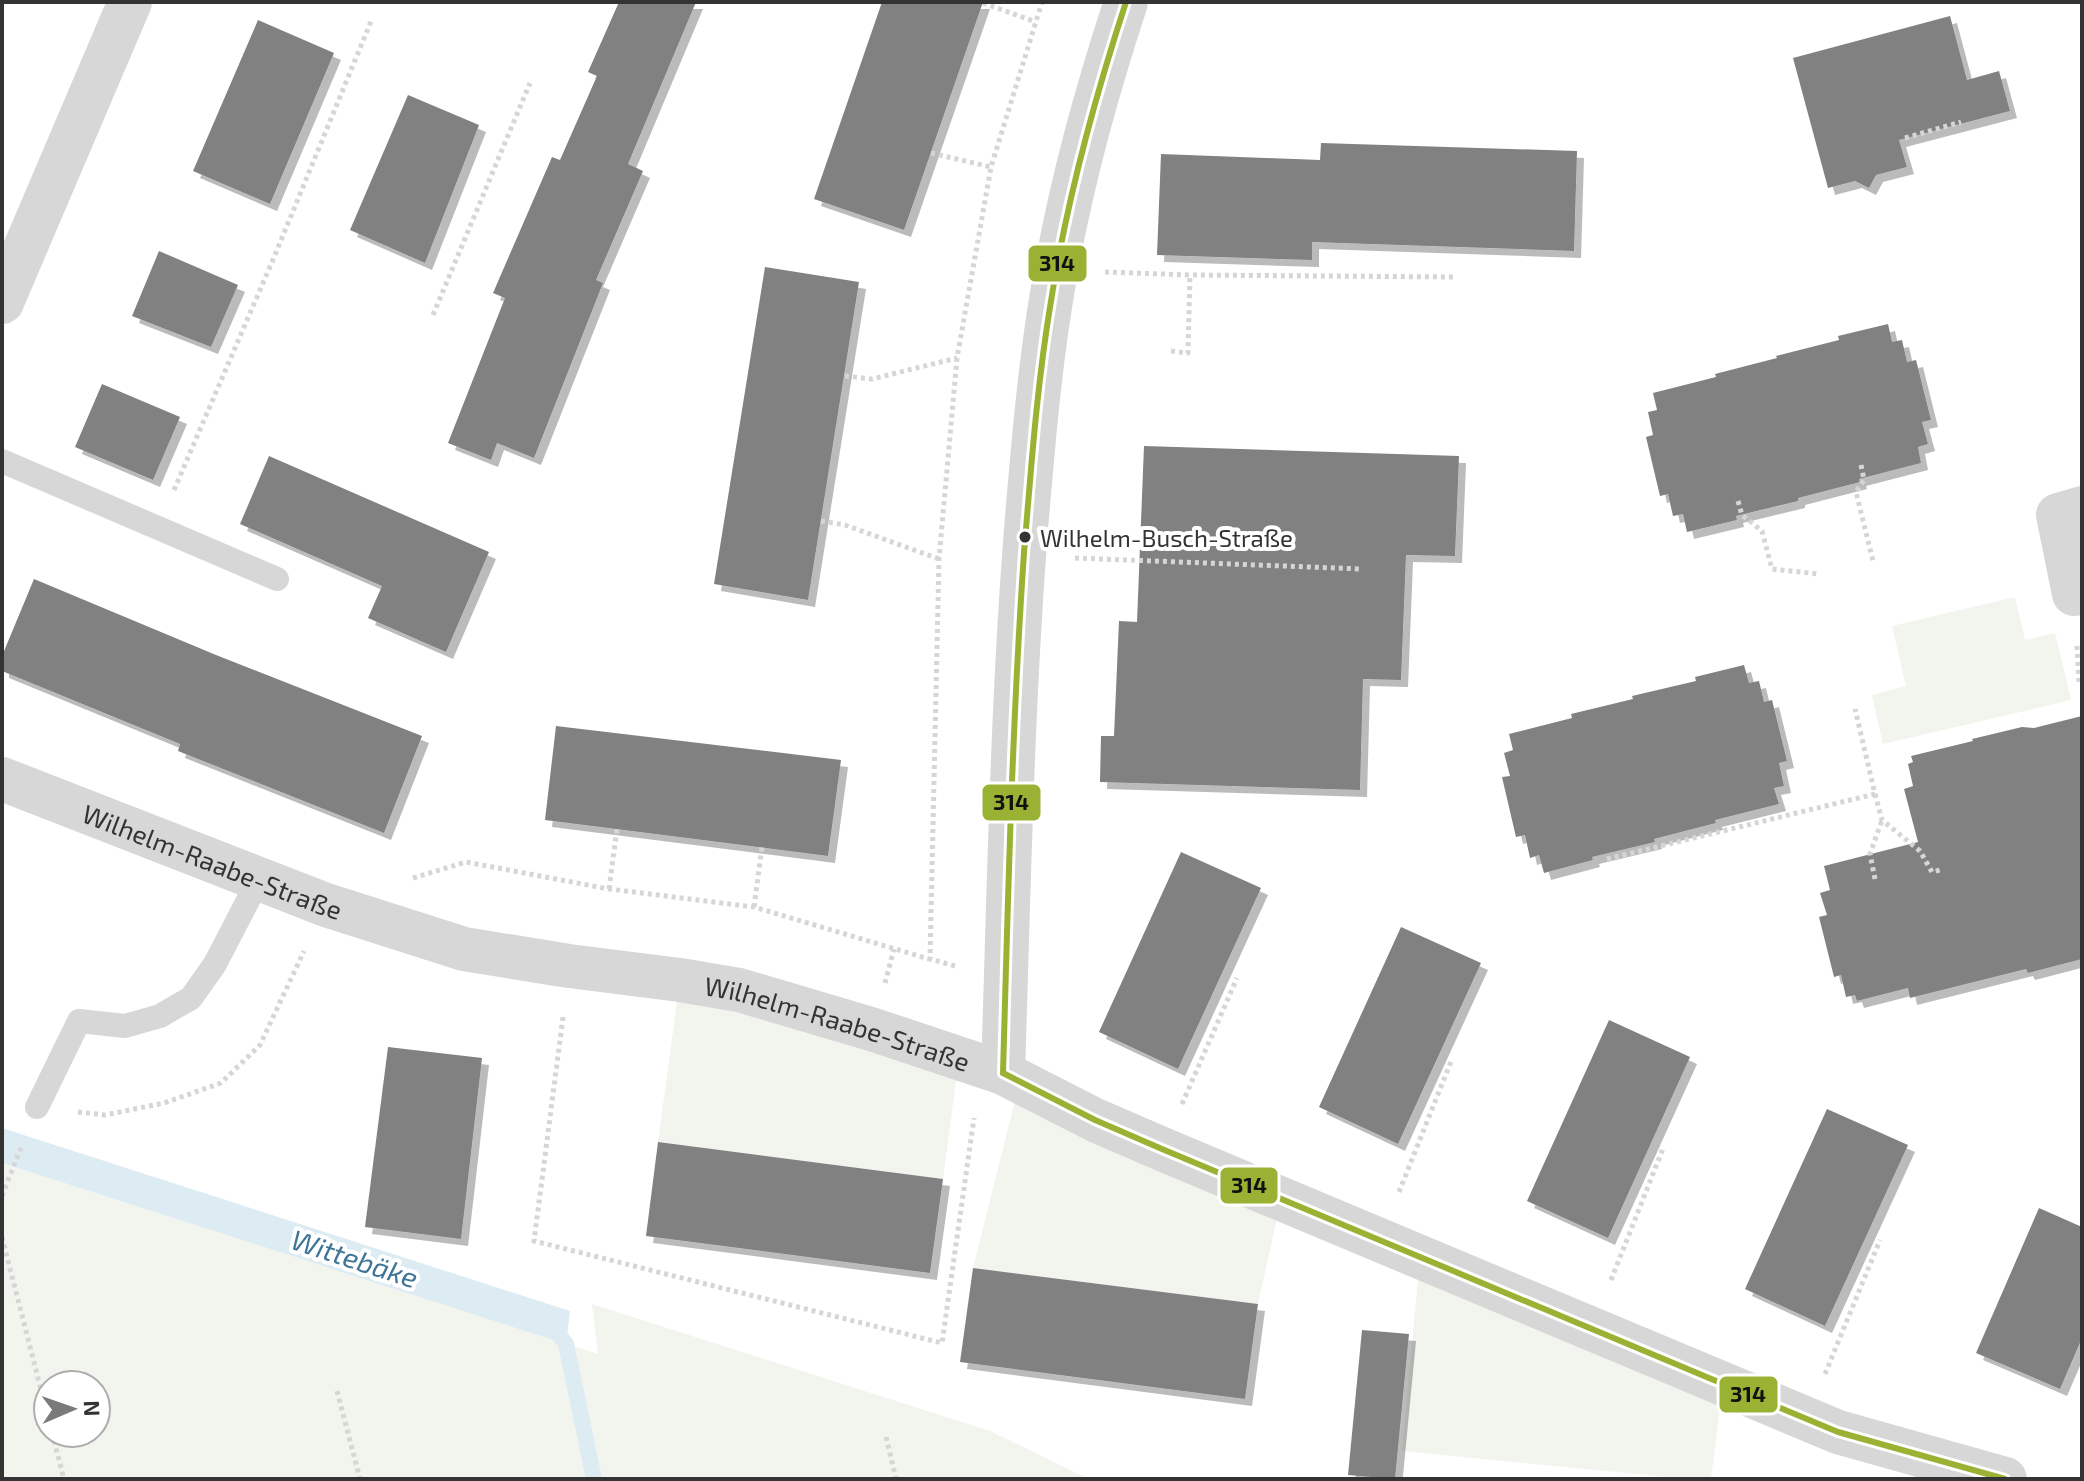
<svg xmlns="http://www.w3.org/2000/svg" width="2084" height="1481" viewBox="0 0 2084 1481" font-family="'Exo 2',sans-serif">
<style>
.green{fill:#f1f5ed;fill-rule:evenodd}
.water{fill:#ddebf3}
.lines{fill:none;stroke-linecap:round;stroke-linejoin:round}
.stream{stroke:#ddebf3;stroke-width:16}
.building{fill:#818181;filter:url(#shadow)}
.path{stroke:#d6d6d6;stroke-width:5;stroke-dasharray:4 4;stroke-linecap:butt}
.lane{stroke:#d7d7d7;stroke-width:24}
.street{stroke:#d7d7d7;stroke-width:44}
.bus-1-casing{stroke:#fff;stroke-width:12}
.bus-1{stroke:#99b234;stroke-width:6}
.bus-dot{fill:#333;stroke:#fff;stroke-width:3}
.labels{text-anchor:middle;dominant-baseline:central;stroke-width:8;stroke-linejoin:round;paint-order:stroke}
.bus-label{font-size:24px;fill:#333;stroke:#fff;text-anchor:start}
.street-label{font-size:26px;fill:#333;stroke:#fff}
.water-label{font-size:28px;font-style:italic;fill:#3f7597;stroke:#fff}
.line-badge{stroke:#fff;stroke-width:3}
.pale-badge-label{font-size:22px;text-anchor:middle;font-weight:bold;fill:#111}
</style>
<defs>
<filter id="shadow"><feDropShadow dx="7" dy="7" stdDeviation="0" flood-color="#0004"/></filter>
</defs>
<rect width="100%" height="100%" fill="#fff"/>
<g class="green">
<polygon points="2015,597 2025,640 2055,633 2071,700 1883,744 1872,695 1906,686 1892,626"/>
<polygon points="680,980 959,1058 943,1179 658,1142"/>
<polygon points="1020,1081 1281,1200 1258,1304 973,1268"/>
<path d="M2 1163 598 1354 592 1304 990 1431 1089 1479H2ZM48 1385H96V1433H48Z"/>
<polygon points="1420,1258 1723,1384 1711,1479 1688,1479 1402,1451"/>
</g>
<polygon class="water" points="2,1128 570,1311 566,1344 2,1163"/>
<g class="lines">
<polyline class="stream" points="554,1328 566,1344 594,1479"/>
</g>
<g class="building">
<polygon points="619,2 696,2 628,164 643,171 596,280 603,283 534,458 497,443 491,460 448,443 505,298 493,293 552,157 560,160 597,76 588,72"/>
<polygon points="882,2 983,2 904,230 814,199"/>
<polygon points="1950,16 1967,80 1999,71 2010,111 1899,140 1907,167 1876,175 1869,188 1855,181 1828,188 1793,58"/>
<polygon points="258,20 334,53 270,204 193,171"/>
<polygon points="408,95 479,125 425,263 350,230"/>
<polygon points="1321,143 1577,151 1574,251 1312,242 1312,260 1157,255 1161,154 1320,160"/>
<polygon points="159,251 238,285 211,347 132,316"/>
<polygon points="765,267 859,282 808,600 714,584"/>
<polygon points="1888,324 1892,342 1902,340 1907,362 1916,360 1931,420 1922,422 1928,444 1918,447 1921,463 1859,479 1860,482 1798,498 1798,501 1736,516 1737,520 1687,532 1683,514 1673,516 1668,494 1660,496 1646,437 1653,435 1648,412 1657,410 1653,393 1716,377 1715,374 1777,358 1776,356 1839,340 1838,336"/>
<polygon points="102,384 180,417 153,480 75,447"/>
<polygon points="1144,446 1459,456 1455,556 1406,555 1401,680 1363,679 1360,790 1100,782 1101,736 1114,736 1119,621 1137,622"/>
<polygon points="269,456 489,552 446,652 368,618 382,586 240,524"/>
<polygon points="34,579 216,655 422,736 384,833 178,751 180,744 2,671 2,656"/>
<polygon points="1744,665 1749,683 1759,681 1764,702 1772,700 1787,761 1779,763 1784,786 1774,788 1779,804 1715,820 1716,823 1654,839 1655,842 1592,857 1593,860 1544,873 1539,855 1530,858 1525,835 1516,837 1502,777 1510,776 1504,753 1513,750 1509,734 1572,718 1571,714 1633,699 1632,696 1696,681 1695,677"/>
<polygon points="2082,716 2082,959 2028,973 2026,969 1910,998 1908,988 1857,1001 1855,995 1846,997 1841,975 1834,977 1819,917 1827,915 1820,893 1830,890 1824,866 1918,842 1904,789 1913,786 1908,764 1913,762 1911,756 1973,741 1972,739 2022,727 2034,728"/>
<polygon points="556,726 841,760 828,856 545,820"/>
<polygon points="1181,852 1261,888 1178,1069 1099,1032"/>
<polygon points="1401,927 1481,963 1398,1144 1319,1107"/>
<polygon points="1609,1020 1690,1057 1608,1238 1527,1201"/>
<polygon points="388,1047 482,1058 461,1239 365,1227"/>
<polygon points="1827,1109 1908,1145 1825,1326 1745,1289"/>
<polygon points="658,1142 943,1179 930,1273 646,1236"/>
<polygon points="2039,1208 2082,1227 2082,1338 2060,1389 1976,1353"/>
<polygon points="973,1268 1258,1304 1245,1399 960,1362"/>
<polygon points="1362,1330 1409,1334 1395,1479 1348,1475"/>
</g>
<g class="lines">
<g class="path">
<polyline points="983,3 1036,22"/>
<polyline points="1905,138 1961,122"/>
<polyline points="931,153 991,167"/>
<polyline points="1105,272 1190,275 1456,277"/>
<polyline points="433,315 530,83"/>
<polyline points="1171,351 1188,353 1190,275"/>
<polyline points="845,376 872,379 957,358"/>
<polyline points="1861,465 1864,480 1856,492 1873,561"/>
<polyline points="174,490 275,255 372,19"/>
<polyline points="1738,501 1742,515 1762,531 1772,569 1819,574"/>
<polyline points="821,521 845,525 939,559"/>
<polyline points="1075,558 1362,569"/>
<polyline points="2077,646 2079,682 2082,682"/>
<polyline points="1875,794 1882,820 1920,851 1932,872 1940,870"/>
<polyline points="1607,859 1875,794 1855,709"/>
<polyline points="413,878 466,862 609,889 754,907 929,959"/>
<polyline points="1875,879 1870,854 1882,820"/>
<polyline points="609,889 617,829"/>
<polyline points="754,907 762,847"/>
<polyline points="955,966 930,959 939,559 957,358 991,167 1042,2"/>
<polyline points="885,983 894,949"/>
<polyline points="563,1017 534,1241 942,1343 974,1118"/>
<polyline points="1182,1104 1237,978"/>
<polyline points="78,1112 105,1115 164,1103 221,1083 260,1045 304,951"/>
<polyline points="1399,1192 1452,1059"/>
<polyline points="2,1196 22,1145"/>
<polyline points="2,1237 48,1417"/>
<polyline points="1611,1280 1664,1146"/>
<polyline points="1825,1374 1880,1240"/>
<polyline points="337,1391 360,1479"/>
<polyline points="52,1433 64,1479"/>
<polyline points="886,1437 896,1479"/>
</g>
<g class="lane">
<polyline points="2,461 277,579"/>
<polyline points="37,1107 79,1021 125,1026 160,1016 191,998 215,964 259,879"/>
</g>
<g class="street">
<polyline points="2,302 130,2"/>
<polyline points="2082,508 2058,515 2074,594 2082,593"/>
<path id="s1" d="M2 779 326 905 464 949 569 966 680 980 739 990 871 1029 1003 1073 1095 1120 1162 1149 1838 1432 2005 1479"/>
<path d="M1003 1073C1009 887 1012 702 1027 517 1034 435 1041 352 1056 271 1072 180 1097 90 1126 2"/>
</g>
<defs>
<g id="bus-1">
<polyline points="1003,1073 1095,1120 1162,1149 1838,1432 2005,1479"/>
<path d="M1003 1073C1008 900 1012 726 1024 553 1031 469 1037 384 1051 301 1067 199 1094 100 1126 2"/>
</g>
</defs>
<use href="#bus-1" class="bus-1-casing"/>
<use href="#bus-1" class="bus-1"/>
</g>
<circle class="bus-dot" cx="1025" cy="537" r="7"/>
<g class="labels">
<g class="bus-label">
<text x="1040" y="537">Wilhelm-Busch-Straße</text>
</g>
<g class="street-label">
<text stroke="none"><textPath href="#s1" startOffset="226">Wilhelm-Raabe-Straße</textPath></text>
<text stroke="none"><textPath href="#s1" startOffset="874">Wilhelm-Raabe-Straße</textPath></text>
</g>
<g class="water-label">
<text transform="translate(355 1258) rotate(18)">Wittebäke</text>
</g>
</g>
<g class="line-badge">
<rect x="1027" y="244" width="61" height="39" rx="8" fill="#99b234"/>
<rect x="981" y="783" width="61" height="39" rx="8" fill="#99b234"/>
<rect x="1219" y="1166" width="60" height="39" rx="8" fill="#99b234"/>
<rect x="1718" y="1375" width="61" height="39" rx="8" fill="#99b234"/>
</g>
<g class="pale-badge-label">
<text x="1057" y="271">314</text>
<text x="1011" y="810">314</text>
<text x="1249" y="1193">314</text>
<text x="1748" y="1402">314</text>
</g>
<rect width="2084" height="1481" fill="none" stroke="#333333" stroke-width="8"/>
<g transform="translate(72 1409) rotate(88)"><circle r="38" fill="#ffffff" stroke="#adadad" stroke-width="2"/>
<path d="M0-6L14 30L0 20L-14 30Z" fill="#7a7a7a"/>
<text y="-12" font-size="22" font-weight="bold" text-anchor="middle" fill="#333333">N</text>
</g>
</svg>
